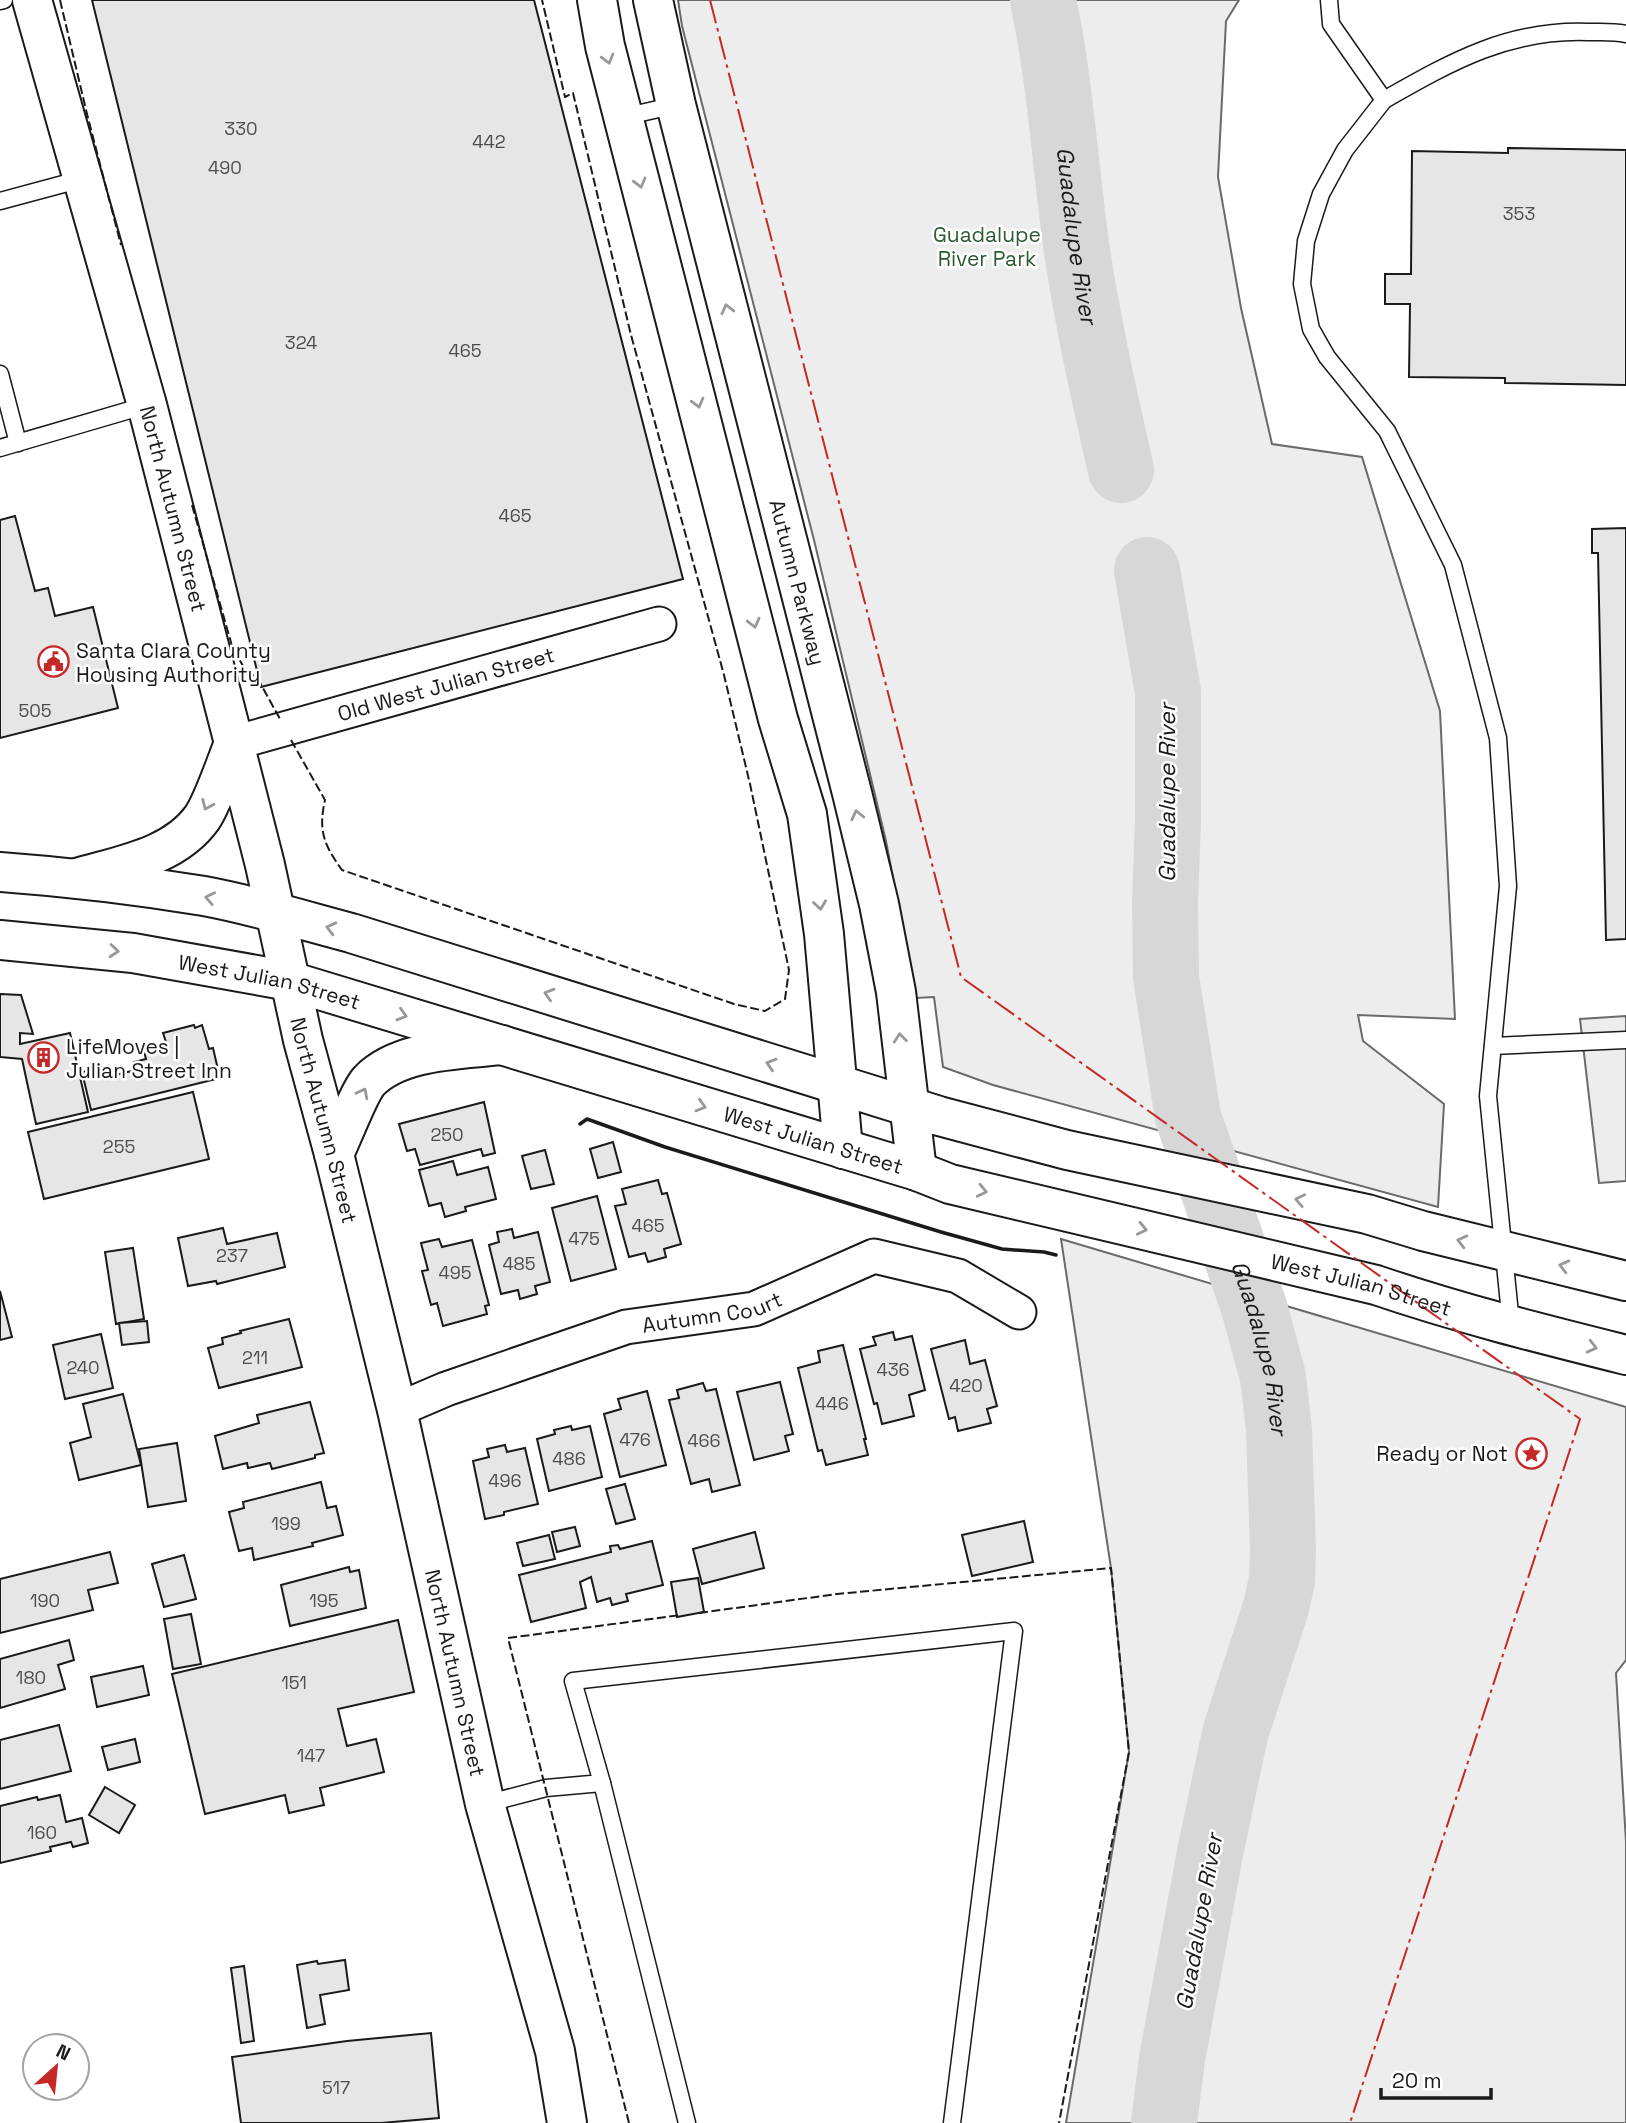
<svg xmlns="http://www.w3.org/2000/svg" width="1626" height="2123" viewBox="0 0 1626 2123" font-family="'Space Grotesk',sans-serif">
<style>
.built{fill:#ededed;stroke:#6a6a6a;stroke-width:2}
.lines{fill:none;stroke-linecap:round;stroke-linejoin:round}
.river{stroke:#d7d7d7;stroke-width:66}
.building{fill:#e6e6e6;stroke:#1a1a1a;stroke-width:2}
.service-casing{stroke:#1a1a1a;stroke-width:19}
.minor-casing{stroke:#1a1a1a;stroke-width:37}
.tertiary-casing{stroke:#1a1a1a;stroke-width:42}
.secondary-casing{stroke:#1a1a1a;stroke-width:42}
.service{stroke:#fff;stroke-width:16}
.minor{stroke:#fff;stroke-width:33}
.tertiary{stroke:#fff;stroke-width:38}
.secondary{stroke:#fff;stroke-width:38}
.fence{stroke:#1a1a1a;stroke-width:2;stroke-dasharray:9 3.5;stroke-linecap:butt}
.wall{stroke:#1a1a1a;stroke-width:3.5}
.power{stroke:#c62828;stroke-width:2;stroke-dasharray:24 5 3.5 5;stroke-linecap:butt}
.oneway{stroke:#989898}
.labels{text-anchor:middle;dominant-baseline:central;stroke-width:5;stroke-linejoin:round;paint-order:stroke}
.number-label{font-size:18px;fill:#4d4d4d}
.park-label{font-size:21px;fill:#2b5a34;stroke:#fff}
.street-label{font-size:21px;fill:#1a1a1a;stroke:#fff}
.poi-label{font-size:21px;fill:#1a1a1a;stroke:#fff;text-anchor:start}
.water-label{font-size:23px;font-style:italic;fill:#1a1a1a;stroke:#fff}
</style>
<rect width="100%" height="100%" fill="#fff"/>
<g class="built">
<polygon points="678,0 1239,0 1226,21 1218,177 1241,308 1272,444 1362,457 1440,711 1455,1019 1358,1015 1363,1041 1444,1104 1438,1207 993,1085 943,1067 934,997 916,998 886,841 814,540 682,26"/>
<polygon points="1626,1016 1626,1181 1599,1183 1580,1019"/>
<polygon points="1061,1239 1626,1407 1626,1660 1616,1673 1626,1842 1626,2123 1066,2123 1129,1752 1111,1568"/>
</g>
<g class="lines">
<g class="river">
<path id="s1" d="M1043 0C1060 80 1065 163 1076 244 1087 320 1104 395 1121 470"/>
<path id="s2" d="M1147 570 1168 692V820L1165 903 1166 977 1188 1117 1254 1307 1273 1377 1279 1430 1283 1549 1282 1580 1276 1607 1235 1734 1210 1853 1172 2059 1164 2123"/>
</g>
</g>
<g class="building">
<polygon points="92,0 534,0 683,579 261,687"/>
<polygon points="1508,148 1626,150 1626,385 1505,383 1505,378 1409,377 1410,304 1385,304 1385,274 1411,274 1412,151 1508,153"/>
<polygon points="15,516 35,591 48,588 55,616 93,607 118,708 0,738 0,520"/>
<polygon points="1626,528 1626,939 1606,940 1598,553 1592,553 1592,529"/>
<polygon points="0,994 21,995 33,1034 20,1033 20,1044 70,1033 88,1112 36,1124 22,1059 0,1057"/>
<polygon points="194,1025 195,1028 202,1025 209,1049 213,1048 220,1078 91,1110 82,1072 108,1066 111,1076 136,1070 134,1062 146,1059 143,1048 166,1042 163,1033"/>
<polygon points="193,1092 209,1159 44,1199 28,1132"/>
<polygon points="484,1102 495,1153 483,1156 481,1149 420,1165 415,1149 407,1151 399,1124"/>
<polygon points="613,1142 621,1172 598,1178 590,1149"/>
<polygon points="545,1150 554,1184 531,1189 522,1156"/>
<polygon points="453,1161 457,1175 488,1167 496,1199 465,1207 466,1211 445,1217 441,1203 429,1206 419,1170"/>
<polygon points="658,1180 662,1194 667,1193 681,1244 664,1249 666,1257 648,1262 645,1253 629,1257 615,1206 626,1204 622,1189"/>
<polygon points="597,1196 616,1269 571,1281 552,1208"/>
<polygon points="223,1228 227,1244 277,1233 285,1267 217,1284 216,1281 188,1286 178,1238"/>
<polygon points="512,1229 514,1238 538,1232 550,1282 535,1286 537,1294 520,1299 518,1290 501,1294 489,1245 499,1242 497,1232"/>
<polygon points="439,1239 442,1247 472,1240 489,1305 485,1306 487,1314 443,1326 437,1303 431,1305 422,1271 428,1270 421,1243"/>
<polygon points="133,1248 144,1319 116,1324 105,1252"/>
<polygon points="0,1291 12,1337 0,1340"/>
<polygon points="289,1319 302,1367 219,1388 208,1348 223,1344 222,1338 241,1333 240,1331"/>
<polygon points="147,1321 149,1342 122,1345 119,1323"/>
<polygon points="893,1332 895,1340 912,1336 925,1390 909,1395 914,1416 882,1424 877,1403 874,1404 860,1349 876,1345 873,1337"/>
<polygon points="101,1334 113,1388 65,1399 53,1345"/>
<polygon points="965,1340 970,1364 985,1360 997,1406 987,1409 991,1423 958,1431 955,1417 949,1419 931,1349"/>
<polygon points="843,1345 866,1439 864,1439 868,1455 826,1465 822,1450 818,1451 798,1368 820,1362 818,1351"/>
<polygon points="780,1382 793,1434 785,1436 789,1451 754,1460 737,1392"/>
<polygon points="703,1383 706,1391 716,1389 740,1485 712,1492 709,1479 691,1484 669,1400 679,1398 677,1390"/>
<polygon points="647,1391 666,1465 620,1477 604,1414 621,1409 618,1399"/>
<polygon points="123,1394 141,1465 79,1480 70,1443 91,1437 83,1404"/>
<polygon points="310,1402 324,1453 315,1455 315,1458 272,1469 270,1463 248,1468 247,1463 223,1469 215,1436 259,1423 257,1415"/>
<polygon points="571,1426 572,1430 590,1426 602,1477 549,1491 537,1439 555,1434 554,1430"/>
<polygon points="177,1443 186,1501 148,1507 139,1449"/>
<polygon points="505,1445 507,1452 525,1448 538,1504 504,1512 504,1515 485,1519 473,1461 489,1457 487,1449"/>
<polygon points="321,1482 327,1508 336,1506 343,1535 312,1543 313,1546 254,1560 252,1548 239,1551 229,1512 244,1508 243,1502"/>
<polygon points="625,1484 635,1519 616,1524 606,1489"/>
<polygon points="1024,1521 1033,1562 972,1576 962,1535"/>
<polygon points="575,1527 580,1546 557,1552 552,1532"/>
<polygon points="755,1532 764,1568 702,1584 693,1549"/>
<polygon points="549,1535 555,1559 523,1566 517,1543"/>
<polygon points="652,1541 663,1585 626,1594 628,1601 612,1605 610,1598 597,1602 591,1577 580,1582 586,1608 531,1622 519,1575 611,1552 610,1546 618,1545 620,1549"/>
<polygon points="110,1552 118,1583 88,1590 93,1610 0,1633 0,1579"/>
<polygon points="184,1555 196,1599 164,1607 152,1564"/>
<polygon points="349,1567 350,1572 359,1570 366,1608 290,1626 281,1585"/>
<polygon points="698,1578 704,1612 677,1617 671,1582"/>
<polygon points="191,1614 201,1664 173,1669 164,1619"/>
<polygon points="398,1620 414,1692 338,1709 347,1746 376,1739 384,1772 320,1788 324,1805 289,1813 285,1795 205,1814 172,1674"/>
<polygon points="69,1640 74,1660 58,1665 65,1689 0,1708 0,1659"/>
<polygon points="143,1666 149,1695 97,1707 91,1677"/>
<polygon points="59,1725 71,1771 0,1789 0,1740"/>
<polygon points="135,1739 140,1762 108,1770 102,1747"/>
<polygon points="105,1787 135,1805 119,1833 89,1815"/>
<polygon points="60,1795 66,1822 82,1818 88,1843 73,1847 71,1842 50,1847 51,1851 0,1863 0,1806 37,1797 38,1800"/>
<polygon points="345,1960 349,1990 320,1995 325,2024 307,2028 297,1965 317,1961 318,1964"/>
<polygon points="244,1966 254,2041 241,2043 231,1968"/>
<polygon points="431,2033 439,2118 381,2123 241,2123 232,2057 347,2041"/>
</g>
<g class="lines">
<defs>
<g id="service">
<path d="M1329 0 1331 24 1384 100C1451 62 1508 29 1588 32 1600 32 1614 31 1626 34"/>
<polyline points="0,1 4,0"/>
<polyline points="1384,100 1345,150 1321,194 1306,241 1302,284 1311,329 1327,357 1387,431 1453,565 1498,738 1508,886 1488,1096 1511,1324"/>
<polyline points="623,117 676,105"/>
<polyline points="0,201 82,179"/>
<polyline points="0,374 18,443"/>
<polyline points="0,448 147,405"/>
<polyline points="1493,1046 1626,1040"/>
<polyline points="602,1783 687,2123"/>
<polyline points="485,1804 546,1788 602,1783 573,1681 1014,1631 952,2123"/>
</g>
<g id="minor">
<path id="s3" d="M234 743 659 624"/>
<path id="s4" d="M397 1410 446 1389 626 1327 754 1309 874 1256 958 1276 1019 1312"/>
</g>
<g id="tertiary">
<path id="s5" d="M32 0 147 405 234 743 265 865 303 1040 334 1154 397 1410 485 1804 555 2051 567 2123"/>
<path d="M77 878C121 865 174 857 202 818 213 802 226 763 234 743"/>
<path d="M334 1154C342 1138 359 1092 369 1081 400 1049 460 1050 502 1045"/>
</g>
<g id="secondary">
<polyline points="597,0 605,46 778,719 807,814 824,934 843,1149"/>
<path id="s6" d="M653 0 676 105 852 793 879 904 896 992 917 1171"/>
<path d="M0 872C68 877 136 885 204 896 253 905 302 920 351 933L939 1116 1067 1150 1367 1214 1423 1231 1626 1281"/>
<path id="s7" d="M0 940 133 953 290 981 917 1171 950 1184 1376 1285C1458 1313 1542 1334 1626 1355"/>
</g>
</defs>
<use href="#service" class="service-casing"/>
<use href="#minor" class="minor-casing"/>
<use href="#tertiary" class="tertiary-casing"/>
<use href="#secondary" class="secondary-casing"/>
<use href="#service" class="service"/>
<use href="#minor" class="minor"/>
<use href="#tertiary" class="tertiary"/>
<use href="#secondary" class="secondary"/>
<g class="fence">
<polyline points="60,0 87,114 121,245"/>
<polyline points="192,505 232,646 243,666 259,681 280,719"/>
<path d="M291 740 325 800C318 831 324 845 342 870L734 1004 765 1011 785 999 789 970 750 784 724 675 631 335 573 93 565 97 542 0"/>
<polyline points="699,1613 837,1594 1111,1568 1129,1752 1059,2123"/>
<polyline points="629,2123 508,1638 681,1615"/>
</g>
<polyline class="wall" points="580,1124 587,1119 665,1147 941,1232 1002,1249 1044,1252 1056,1255"/>
<polyline class="power" points="710,0 961,977 1580,1419 1350,2123"/>
</g>
<defs><path id="oneway-chevron" d="M-2-3.5L2.5 0L-2 3.5" fill="none" stroke-width="1.6" stroke-linecap="round" stroke-linejoin="round" transform="scale(1.75)"/></defs>
<g class="oneway">
<use href="#oneway-chevron" transform="translate(608 59) rotate(75)"/>
<use href="#oneway-chevron" transform="translate(640 183) rotate(75)"/>
<use href="#oneway-chevron" transform="translate(727 309) rotate(-104)"/>
<use href="#oneway-chevron" transform="translate(698 403) rotate(75)"/>
<use href="#oneway-chevron" transform="translate(754 623) rotate(76)"/>
<use href="#oneway-chevron" transform="translate(207 805) rotate(113)"/>
<use href="#oneway-chevron" transform="translate(857 815) rotate(-103)"/>
<use href="#oneway-chevron" transform="translate(210 898) rotate(-168)"/>
<use href="#oneway-chevron" transform="translate(820 905) rotate(82)"/>
<use href="#oneway-chevron" transform="translate(331 928) rotate(-166)"/>
<use href="#oneway-chevron" transform="translate(114 951) rotate(5)"/>
<use href="#oneway-chevron" transform="translate(549 994) rotate(-163)"/>
<use href="#oneway-chevron" transform="translate(402 1015) rotate(17)"/>
<use href="#oneway-chevron" transform="translate(900 1038) rotate(-96)"/>
<use href="#oneway-chevron" transform="translate(771 1064) rotate(-163)"/>
<use href="#oneway-chevron" transform="translate(363 1093) rotate(-63)"/>
<use href="#oneway-chevron" transform="translate(701 1106) rotate(17)"/>
<use href="#oneway-chevron" transform="translate(982 1191) rotate(13)"/>
<use href="#oneway-chevron" transform="translate(1300 1200) rotate(-168)"/>
<use href="#oneway-chevron" transform="translate(1142 1229) rotate(13)"/>
<use href="#oneway-chevron" transform="translate(1462 1241) rotate(-166)"/>
<use href="#oneway-chevron" transform="translate(1564 1266) rotate(-166)"/>
<use href="#oneway-chevron" transform="translate(1592 1347) rotate(14)"/>
</g>
<defs>
<symbol id="civic-ring" viewBox="-11 -11 22 22"><circle r="9.5" fill="#fff" stroke="#c62828" stroke-width="1.5"/><path d="M-.6-6.5H3V-4.5H.6V-3L4-1V1h2V6H-6V1h2V-1L-.6-3ZM-1.2 2.5V6h2.4V2.5Z" fill="#c62828"/></symbol>
<symbol id="building-ring" viewBox="-11 -11 22 22"><circle r="9.5" fill="#fff" stroke="#c62828" stroke-width="1.5"/><path d="M-4-6H4V6H1V3H-1V6H-4ZM-2.5-4.3h1.7v1.8h-1.7ZM.8-4.3h1.7v1.8H.8ZM-2.5-1h1.7V.8h-1.7ZM.8-1h1.7V.8H.8Z" fill="#c62828"/></symbol>
<symbol id="sight-ring" viewBox="-11 -11 22 22"><circle r="9.5" fill="#fff" stroke="#c62828" stroke-width="1.5"/><path d="M0-6L1.8-2.2L6-1.7L2.9 1.2L3.7 5.4L0 3.3L-3.7 5.4L-2.9 1.2L-6-1.7L-1.8-2.2Z" fill="#c62828"/></symbol>
</defs>
<g fill-rule="evenodd">
<use href="#civic-ring" x="36" y="644" width="35" height="35"/>
<use href="#building-ring" x="26" y="1040" width="35" height="35"/>
<use href="#sight-ring" x="1514" y="1436" width="35" height="35"/>
</g>
<g class="labels">
<g class="number-label">
<text x="241" y="128">330</text>
<text x="489" y="141">442</text>
<text x="225" y="167">490</text>
<text x="1519" y="213">353</text>
<text x="301" y="342">324</text>
<text x="465" y="350">465</text>
<text x="515" y="515">465</text>
<text x="35" y="710">505</text>
<text x="447" y="1134">250</text>
<text x="119" y="1146">255</text>
<text x="648" y="1225">465</text>
<text x="584" y="1238">475</text>
<text x="232" y="1255">237</text>
<text x="519" y="1263">485</text>
<text x="455" y="1272">495</text>
<text x="255" y="1357">211</text>
<text x="83" y="1367">240</text>
<text x="893" y="1369">436</text>
<text x="966" y="1385">420</text>
<text x="832" y="1403">446</text>
<text x="635" y="1439">476</text>
<text x="704" y="1440">466</text>
<text x="569" y="1458">486</text>
<text x="505" y="1480">496</text>
<text x="286" y="1523">199</text>
<text x="45" y="1600">190</text>
<text x="324" y="1600">195</text>
<text x="31" y="1677">180</text>
<text x="294" y="1682">151</text>
<text x="311" y="1755">147</text>
<text x="42" y="1832">160</text>
<text x="336" y="2087">517</text>
</g>
<g class="park-label">
<text x="987" y="234">Guadalupe<tspan x="987" dy="24">River Park</tspan></text>
</g>
<g class="street-label">
<text stroke="none"><textPath href="#s5" startOffset="528">North Autumn Street</textPath></text>
<text stroke="none"><textPath href="#s6" startOffset="600">Autumn Parkway</textPath></text>
<text stroke="none"><textPath href="#s3" startOffset="220">Old West Julian Street</textPath></text>
<text stroke="none"><textPath href="#s7" startOffset="273">West Julian Street</textPath></text>
<text stroke="none"><textPath href="#s5" startOffset="1158">North Autumn Street</textPath></text>
<text stroke="none"><textPath href="#s7" startOffset="840">West Julian Street</textPath></text>
<text stroke="none"><textPath href="#s7" startOffset="1407">West Julian Street</textPath></text>
<text stroke="none"><textPath href="#s4" startOffset="331">Autumn Court</textPath></text>
<text stroke="none"><textPath href="#s5" startOffset="1726">North Autumn Street</textPath></text>
</g>
<g class="poi-label">
<text x="76" y="650">Santa Clara County<tspan x="76" dy="24">Housing Authority</tspan></text>
<text x="66" y="1046">LifeMoves |<tspan x="66" dy="24">Julian Street Inn</tspan></text>
<text x="1508" y="1453" text-anchor="end">Ready or Not</text>
</g>
<g class="water-label">
<text stroke="none"><textPath href="#s1" startOffset="238">Guadalupe River</textPath></text>
<text transform="translate(1167 793) rotate(-90)">Guadalupe River</text>
<text stroke="none"><textPath href="#s2" startOffset="793">Guadalupe River</textPath></text>
<text transform="translate(1199 1922) rotate(-80)">Guadalupe River</text>
</g>
</g>
<g transform="translate(56 2067) rotate(27)"><circle r="33" fill="#ffffff" stroke="#a3a3a3" stroke-width="2"/>
<path d="M0-5L12 26L0 18L-12 26Z" fill="#c62828"/>
<text y="-10" font-size="19" font-weight="bold" text-anchor="middle" fill="#1a1a1a">N</text>
</g>
<path d="M1381 2088v10h110v-10" fill="none" stroke="#1a1a1a" stroke-width="3.5"/>
<text x="1392" y="2088" font-size="21" fill="#1a1a1a" stroke="#ffffff" stroke-width="5" paint-order="stroke">20 m</text>
</svg>
